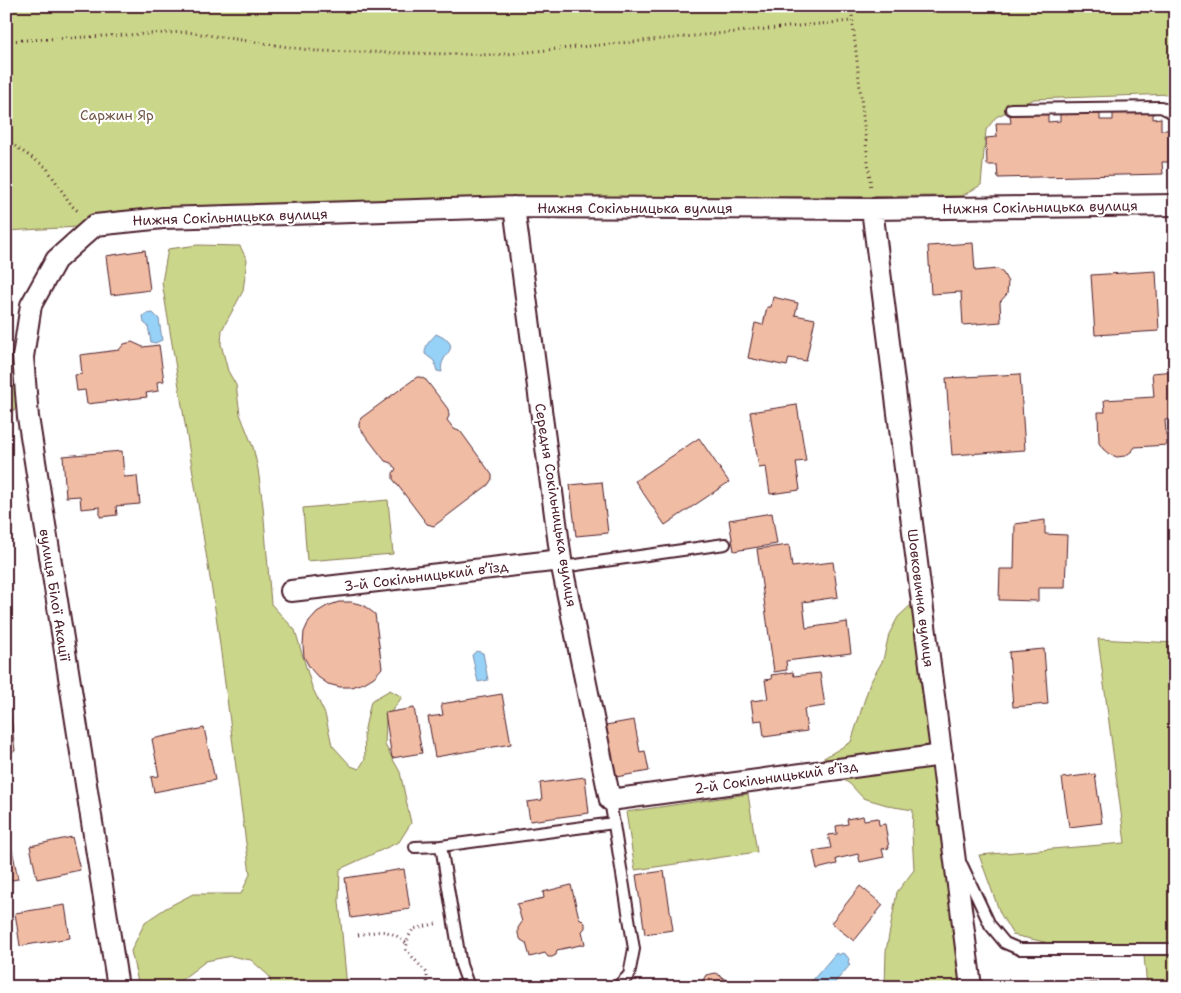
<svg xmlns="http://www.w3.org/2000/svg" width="1181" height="993" viewBox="0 0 1181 993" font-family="'Shantell Sans',sans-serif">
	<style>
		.green { fill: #cad689; stroke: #8a7a5a }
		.water { fill: #96d1f7; stroke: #788aa5 }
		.building { fill: #f1bca4; stroke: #4a1f2b }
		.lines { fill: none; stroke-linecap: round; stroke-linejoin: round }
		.lane-casing { stroke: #4a1f2b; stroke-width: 14 }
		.street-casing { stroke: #4a1f2b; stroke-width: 24 }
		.path { stroke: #4a1f2b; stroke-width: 3; stroke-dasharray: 1 4; stroke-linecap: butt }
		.lane { stroke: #fff; stroke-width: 10 }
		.street { stroke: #fff; stroke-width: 20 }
		.labels { text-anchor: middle; stroke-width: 4.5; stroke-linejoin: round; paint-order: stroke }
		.park-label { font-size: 14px; fill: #705647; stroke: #fff }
		.street-label { font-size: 14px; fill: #4a1f2b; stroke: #fff }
	</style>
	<rect width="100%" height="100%" fill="#fff"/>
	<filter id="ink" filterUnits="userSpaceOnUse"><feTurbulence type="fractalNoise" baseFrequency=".02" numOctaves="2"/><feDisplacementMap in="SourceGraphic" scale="10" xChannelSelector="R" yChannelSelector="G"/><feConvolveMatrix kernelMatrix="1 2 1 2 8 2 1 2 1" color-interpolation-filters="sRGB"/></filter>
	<g filter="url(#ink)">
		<path class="green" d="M6 6H1175V111L1171 109 1172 94 1034 99 996 117 986 130 981 185 962 196 605 198 6 231Z
			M198 245 240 246 247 260 243 291 222 330 221 344 228 371 236 385 240 414 253 447 258 469 263 506 271 604 295 630 312 687 325 714 332 745 351 766 359 769 365 759 364 733 371 701 390 690 402 697 386 719 385 745 400 772 411 823 399 842 340 869 339 901 347 987H272L269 976 251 960 231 956 206 961 172 987H139L131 951 145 922 166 908 193 894H241L250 874 216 615 162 282 168 249Z
			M6 357 17 368 20 386 15 409 6 415Z
			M388 500 393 554 307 561 303 508Z
			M914 602 965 987H885L886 951 897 892 914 870 912 834 913 810 894 807 863 798 850 784 817 762 851 742 870 683 883 660 889 634 898 617Z
			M1098 639 1175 643V987H1147L1144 956 1147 943H1049L1013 935 1000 913 979 855 1125 843Z
			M748 794 757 852 635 870 626 812Z"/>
		<path class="water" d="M153 313 159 319 162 340 155 343 151 342 148 326 144 323 143 316 145 314Z
			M436 334C468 348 437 353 442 372L437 371 434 361 425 354C425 344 430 341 436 334Z
			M477 651 483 653 488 680 478 682 472 655Z
			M836 953 839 955 842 953 846 955 849 959 848 963 850 965 831 987H817L811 982Z
			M1057 981 1058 987H1028V984Z"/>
		<path class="building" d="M1153 111V119L1161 118V130H1169V162H1162L1163 174 998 178 997 165H987L986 138 997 137 996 123H1011L1010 115 1048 114V122L1060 121V114L1100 112V120H1113V112Z
			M973 243 975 271 998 269 1003 273 1008 282 1007 294 1000 302 1001 322 963 325 961 292 931 294 928 246Z
			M145 250 150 290 111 295 106 256Z
			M1156 271 1159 331 1095 335 1091 275Z
			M773 297 798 303 795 315 815 319 806 361 789 358 787 366 748 358 755 323 763 325 767 307H771Z
			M132 342 143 347 159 345 164 381 157 382 158 391 146 393 147 397 87 404 85 390 77 391 75 375 82 374 80 355 119 350 124 344Z
			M1175 371V402H1172L1173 419 1165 420 1167 445 1135 447 1132 451 1125 456 1117 457 1109 454 1103 449 1099 443 1098 412H1105L1104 400 1154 397 1152 373Z
			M1020 374 1025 450 952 455 946 378Z
			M417 377H420L426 380 448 409 449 416 447 420 454 429 461 432 492 475V479L488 485 434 526 427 524 393 479V473L396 469 391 463 385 461 359 427V424L361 418Z
			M797 405 806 461 796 462 800 490 770 494 766 467 759 468 750 412Z
			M699 438 729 482 665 525 635 481Z
			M122 451 124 477 137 476 140 504 116 506 117 515 100 517V507L81 509 80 496 66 497 63 456Z
			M602 482 608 533 576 536 570 485Z
			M772 513 777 544 734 551 729 520Z
			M1045 520V534L1067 535 1065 588H1038V601L999 600 1000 569H1014L1015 524Z
			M789 545 792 567 833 562 838 597 803 602 806 628 847 622 851 653 786 661 787 670 774 672 757 549Z
			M339 602H351L363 605 375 614 382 668 374 677 364 683 352 687H340L328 684 318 677 310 668 304 657 303 645 304 632 309 621 317 612 327 606Z
			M1044 649 1048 704 1013 707 1009 652Z
			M793 672 794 676 820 673 825 706 804 709 807 731 764 737 762 720 754 721 751 701 768 699 765 680 772 679 771 675Z
			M502 694 511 744 435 757 428 717 443 715 441 704Z
			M6 708H10L15 751 6 752Z
			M414 708 422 753 392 758 385 713Z
			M634 720 640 752 645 751 649 771 616 777 606 725Z
			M204 728 215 780 154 792 151 777 159 776 152 739Z
			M1095 774 1102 823 1069 827 1062 778Z
			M585 777 589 813 530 821 527 802 542 800 540 783Z
			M863 816 864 820 878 818 879 825 885 824 889 848 882 849 884 857 860 862 858 854 836 859 837 864 817 869 813 851 831 848 828 835 837 834 836 826 848 824 847 819Z
			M72 837 80 870 37 879 30 846Z
			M12 849 18 879 6 881V851Z
			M404 869 410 909 351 918 345 878Z
			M664 871 673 930 645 934 636 875Z
			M571 885 579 918 581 919 585 923V928L582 931 585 944 557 950 556 955 552 957H548L545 953 530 957 526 943 521 940 518 934V928L522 922 517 904 544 898 543 892Z
			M860 886 883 905 854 941 831 923Z
			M65 905 70 938 20 946 15 913Z
			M716 973 726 980 727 987H699L706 975Z
			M1097 982 1098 987 1060 986 1082 984Z"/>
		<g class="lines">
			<defs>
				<path id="lane" d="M1011 109 1161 107 1175 114
					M562 567 725 544
					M610 800 634 949 629 975 617 987
					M441 846 461 965 469 987
					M415 847 441 846 614 823
					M962 865 990 925 1005 943 1019 949H1175"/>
				<path id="street" d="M514 207 562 567 610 800 942 755
					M872 209 971 987
					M291 591 561 560
					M118 987 28 417 23 357 31 305 56 260 95 225 163 218 514 207 872 209 1175 205"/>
			</defs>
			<use href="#lane" class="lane-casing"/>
			<use href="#street" class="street-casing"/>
			<path class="path" d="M851 6 871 189
				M6 41 187 32 316 51 495 55 851 21
				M6 142 10 143 46 167 72 206 79 212
				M358 935C381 931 388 927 407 944
				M427 982V973L406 950 408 938 413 929 439 923
				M427 987V982L436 987"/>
			<use href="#lane" class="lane"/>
			<use href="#street" class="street"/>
		</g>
	</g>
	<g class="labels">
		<g class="park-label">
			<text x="117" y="120">Саржин Яр</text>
		</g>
		<g class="street-label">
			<text transform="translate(1040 207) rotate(-1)" y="5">Нижня Сокільницька вулиця</text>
			<text x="635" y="213">Нижня Сокільницька вулиця</text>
			<text transform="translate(230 217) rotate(-2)" y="5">Нижня Сокільницька вулиця</text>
			<text transform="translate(556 505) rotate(81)" y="5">Середня Сокільницька вулиця</text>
			<text transform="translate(426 576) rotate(-7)" y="5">3-й Сокільницький в’їзд</text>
			<text transform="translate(55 595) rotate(81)" y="5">вулиця Білої Акації</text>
			<text transform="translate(921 598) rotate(83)" y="5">Шовковична вулиця</text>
			<text transform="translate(776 777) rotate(-8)" y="5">2-й Сокільницький в’їзд</text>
		</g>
	</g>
	<rect width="1181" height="993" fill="none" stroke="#fff" stroke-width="25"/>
	<rect x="12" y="12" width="1156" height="968" fill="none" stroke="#4a1f2b" stroke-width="2" filter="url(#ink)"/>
</svg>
